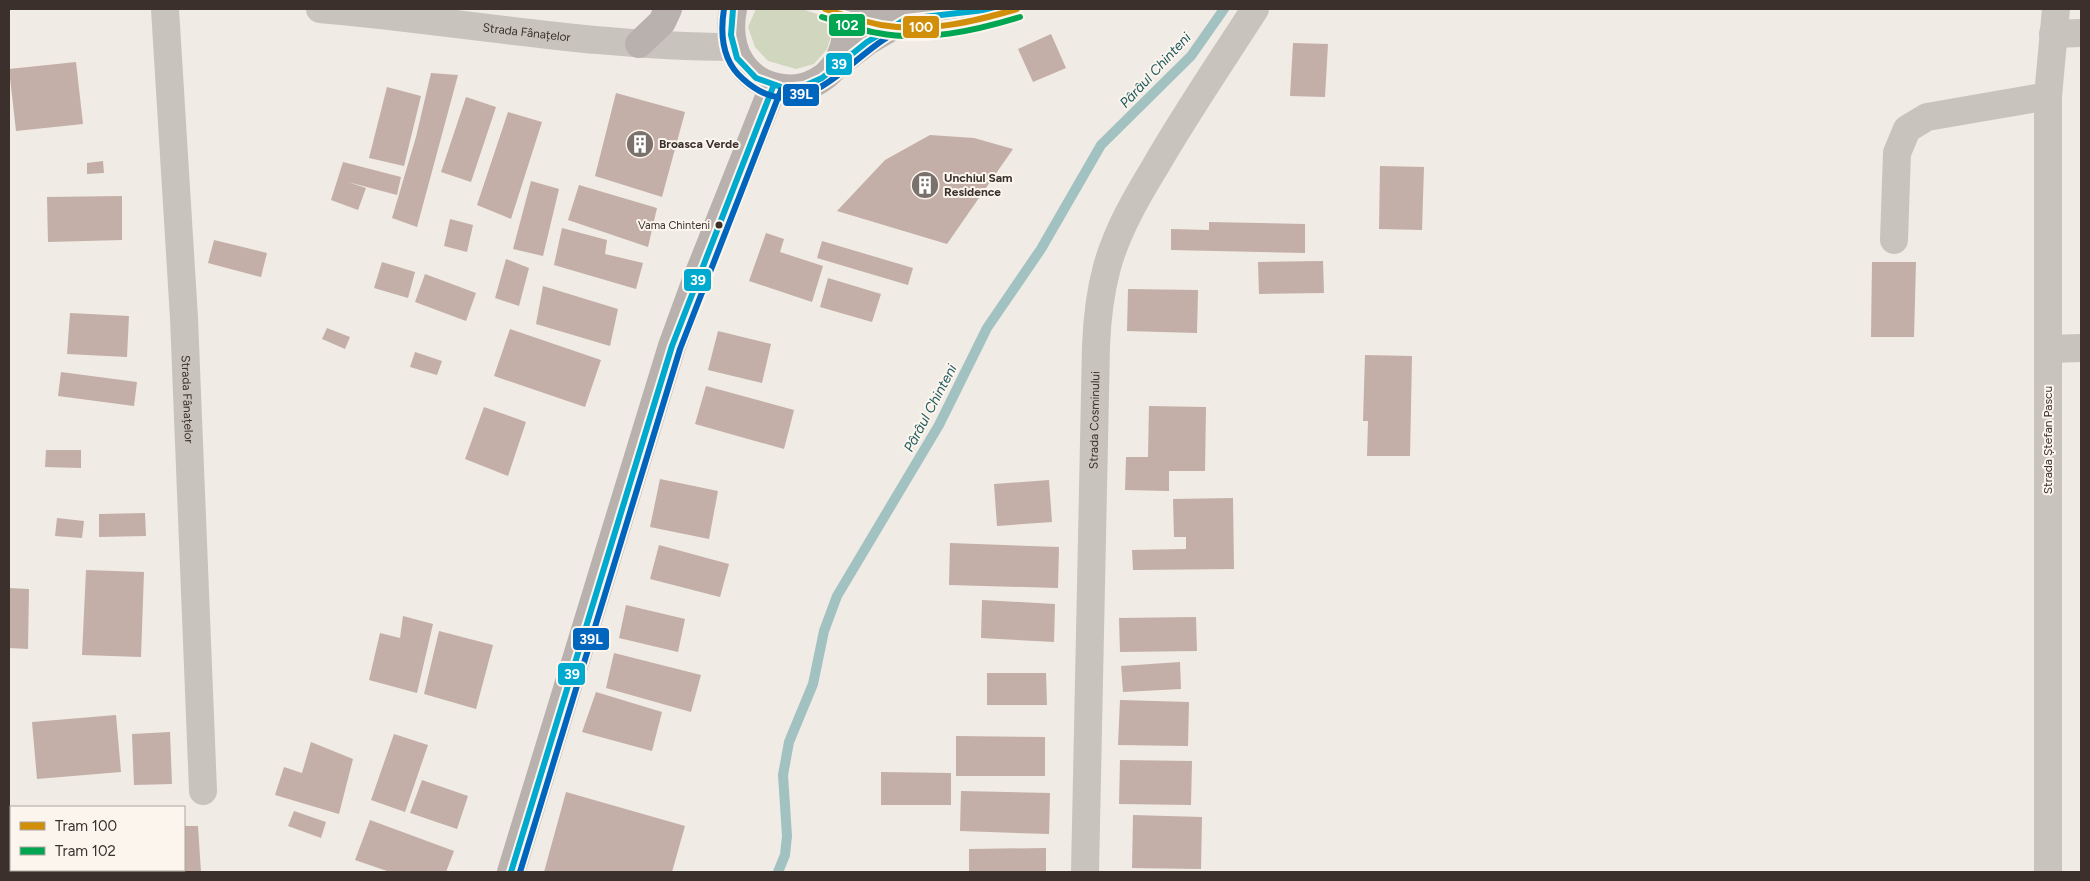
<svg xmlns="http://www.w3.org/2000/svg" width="2090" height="881" viewBox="0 0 2090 881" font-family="Figtree,sans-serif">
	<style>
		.green { fill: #d1d6bf }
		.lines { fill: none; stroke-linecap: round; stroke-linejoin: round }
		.stream { stroke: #a1c2c1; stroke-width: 10 }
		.building { fill: #c3afa7 }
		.minor { stroke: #c9c3be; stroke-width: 28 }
		.major { stroke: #b8b1ad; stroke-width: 28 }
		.bus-1-casing { stroke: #fbf5ee; stroke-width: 10 }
		.bus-2-casing { stroke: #fbf5ee; stroke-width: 10 }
		.bus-1 { stroke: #00a9ce; stroke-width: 6 }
		.bus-2 { stroke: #0065bd; stroke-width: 6 }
		.tram-1-casing { stroke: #fbf5ee; stroke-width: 10 }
		.tram-2-casing { stroke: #fbf5ee; stroke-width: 10 }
		.tram-1 { stroke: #d18e09; stroke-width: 6 }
		.tram-2 { stroke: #00a651; stroke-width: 6 }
		.bus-dot { fill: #3b302b; stroke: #fbf5ee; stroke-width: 2 }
		.labels { text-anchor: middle; stroke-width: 4; stroke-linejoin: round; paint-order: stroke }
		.bus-label { font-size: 11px; fill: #3b302b; stroke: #fbf5ee; text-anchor: end }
		.street-label { font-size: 12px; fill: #3b302b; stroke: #fbf5ee }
		.poi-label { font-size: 12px; font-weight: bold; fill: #3b302b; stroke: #fbf5ee; text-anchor: start }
		.water-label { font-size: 14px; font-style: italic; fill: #1f5a5e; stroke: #fbf5ee }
		.line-badge { stroke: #fbf5ee; stroke-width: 2 }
		.badge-label { font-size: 14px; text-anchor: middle; font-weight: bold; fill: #fff }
	</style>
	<rect width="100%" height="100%" fill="#f0ebe5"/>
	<path class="green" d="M756 9H802L826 17 832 33 827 49 814 64 796 69 768 61 755 47 748 27Z"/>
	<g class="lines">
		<path class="stream" d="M778 872 785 855 787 836 783 775 789 742 813 684 824 631 837 596 939 425 987 328 1041 249 1101 145 1191 56 1224 9"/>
	</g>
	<path class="building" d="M1051 34 1066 68 1033 82 1018 49Z
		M1293 43 1328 44 1325 97 1290 96Z
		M76 62 83 124 16 131 9 69Z
		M431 73 458 75 417 227 392 218 416 137Z
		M387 87 421 96 404 166 369 158Z
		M616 93 685 112 662 197 595 176Z
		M466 97 496 107 471 182 441 172Z
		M508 112 542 122 511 219 477 205Z
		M930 135 974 138 1013 149 947 244 837 211 885 160Z
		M103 161 104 173 87 174V163Z
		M343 162 401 177 397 195 348 182 366 188 358 210 331 200Z
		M1380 166 1424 167 1422 230 1379 229Z
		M531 181 559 189 543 256 513 249Z
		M579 185 657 208 648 247 568 220Z
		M122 196V240L48 242 47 197Z
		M450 219 473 225 467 252 444 246Z
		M1209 222 1305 224V253L1171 250V229L1209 230Z
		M562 228 607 240 605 254 643 263 636 289 554 265Z
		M766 233 784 239 780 252 823 266 812 302 749 281Z
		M214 240 267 253 261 277 208 263Z
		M822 241 913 268 908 285 817 258Z
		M506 259 529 268 519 306 495 298Z
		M1323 261 1324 293 1259 294 1258 262Z
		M382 262 415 272 408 298 374 288Z
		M1872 262H1916L1914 337H1871Z
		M425 274 476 293 466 321 415 302Z
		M828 278 881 294 872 322 820 307Z
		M543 286 618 309 610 346 536 324Z
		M1128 289 1198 290 1197 333 1127 331Z
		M70 313 129 316 127 357 67 354Z
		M327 328 350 337 345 349 322 339Z
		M510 329 601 360 585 407 494 376Z
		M718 331 771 344 762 383 708 370Z
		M415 352 442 361 437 375 410 367Z
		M1365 355 1412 356 1410 456H1367L1368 421H1363Z
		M61 372 137 382 134 406 58 396Z
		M706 386 794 410 784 449 695 424Z
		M1149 406 1206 407 1205 471H1169V491L1125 490 1126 457H1148Z
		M484 407 526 422 508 476 465 459Z
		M46 450H81V468L45 467Z
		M660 479 718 491 709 539 650 527Z
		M1049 480 1052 522 997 526 994 484Z
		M1233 498 1234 569 1133 570 1132 550 1186 549V537H1174L1173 499Z
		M145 513 146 536 99 537V514Z
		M57 518 84 521 82 538 55 536Z
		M950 543 1059 547 1058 588 949 585Z
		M659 545 729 564 720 597 650 579Z
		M86 570 144 572 141 657 82 655Z
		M9 588 29 589 28 649 9 648Z
		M982 600 1055 604 1054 642 981 638Z
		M626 605 685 619 678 652 619 638Z
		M403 616 433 624 417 693 369 680 380 633 400 638Z
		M1196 617 1197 651 1120 652 1119 618Z
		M439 631 493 645 476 709 424 694Z
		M614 653 701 675 691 712 606 688Z
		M1180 662 1181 689 1123 692 1121 666Z
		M987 673H1046L1047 705H987Z
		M596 692 662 712 652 751 582 732Z
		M1120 700 1189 702 1188 746 1118 745Z
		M116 715 121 772 37 779 32 722Z
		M170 732 172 784 134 785 132 734Z
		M394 734 428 745 405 812 371 800Z
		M956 736 1045 737V776H956Z
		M311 742 353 759 339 814 275 795 284 767 302 773Z
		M1120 760 1192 761 1191 805 1119 804Z
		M881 772 951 773V805H881Z
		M422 780 468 796 457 829 410 813Z
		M961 791 1050 793 1049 834 960 831Z
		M566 792 685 826 672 872H544Z
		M294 811 326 822 321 838 288 826Z
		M1133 815 1202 817 1201 869 1132 868Z
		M370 820 454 851 446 872H390L355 860Z
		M184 826H198L201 872H131V870H184Z
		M11 838V870H38V872H9V839Z
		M1046 848V872H969V849Z"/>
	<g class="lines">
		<g class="minor">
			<path id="s1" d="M165 9 184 318 203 791"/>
			<path id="s2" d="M320 9C458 21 594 47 732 47"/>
			<path d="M2053 34 2081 33"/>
			<path d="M1894 240 1897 153 1907 129 1927 117 2048 96"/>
			<path d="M2048 349 2081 348"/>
			<path id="s3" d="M1085 872 1096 346C1097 319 1100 293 1107 267 1117 231 1136 198 1155 167 1186 113 1221 62 1255 9"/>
			<path d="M2048 872V96L2056 9"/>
		</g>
		<path class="major" d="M733 9C716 99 826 114 844 46 845 40 848 33 847 27 846 21 843 15 841 9
			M859 9C904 23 948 17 993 9
			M639 44 662 22 668 9
			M834 67 868 41 907 18
			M511 872 672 346 695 283 773 87"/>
		<defs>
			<path id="bus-1" d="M733 9 731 35 737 58 756 78 784 88 804 86 822 78 867 42 906 19 993 9
				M511 872 672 346 773 87"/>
			<path id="bus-2" d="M724 9C720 34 722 61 743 79 808 138 855 42 911 26 920 24 929 26 938 26 957 24 976 21 994 18
				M520 872 680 349 781 90"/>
		</defs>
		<use href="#bus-1" class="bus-1-casing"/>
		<use href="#bus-2" class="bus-2-casing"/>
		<use href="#bus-1" class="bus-1"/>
		<use href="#bus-2" class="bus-2"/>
		<defs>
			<path id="tram-1" d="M825 9C843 15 862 21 881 25 926 33 973 22 1017 9"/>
			<path id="tram-2" d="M822 17C841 23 859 30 878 33 925 42 974 31 1020 17"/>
		</defs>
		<use href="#tram-1" class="tram-1-casing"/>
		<use href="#tram-2" class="tram-2-casing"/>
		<use href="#tram-1" class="tram-1"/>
		<use href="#tram-2" class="tram-2"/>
	</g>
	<defs>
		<symbol id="building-disc" viewBox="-11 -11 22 22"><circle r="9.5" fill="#7a716c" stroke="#fbf5ee"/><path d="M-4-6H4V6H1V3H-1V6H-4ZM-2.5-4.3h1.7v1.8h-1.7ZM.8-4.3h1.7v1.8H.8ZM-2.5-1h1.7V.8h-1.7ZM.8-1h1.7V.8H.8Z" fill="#fff"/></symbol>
	</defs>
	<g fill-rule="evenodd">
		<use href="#building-disc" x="624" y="128" width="32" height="32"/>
		<use href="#building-disc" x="909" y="169" width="32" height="32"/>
	</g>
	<circle class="bus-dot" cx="719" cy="225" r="4.5"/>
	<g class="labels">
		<g class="bus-label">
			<text x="710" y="229">Vama Chinteni</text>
		</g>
		<g class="street-label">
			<text dy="4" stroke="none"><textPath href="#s2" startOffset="208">Strada Fânațelor</textPath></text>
			<text dy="4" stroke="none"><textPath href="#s1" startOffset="391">Strada Fânațelor</textPath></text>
			<text dy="4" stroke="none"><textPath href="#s3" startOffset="452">Strada Cosminului</textPath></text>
			<text transform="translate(2048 440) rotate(-90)" y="4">Strada Ștefan Pascu</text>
		</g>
		<g class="poi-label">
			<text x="659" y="148">Broasca Verde</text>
			<text x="944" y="182">Unchiul Sam<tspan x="944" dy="14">Residence</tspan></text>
		</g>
		<g class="water-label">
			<text transform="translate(1155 70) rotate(-47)" y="5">Pârâul Chinteni</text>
			<text transform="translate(930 408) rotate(-62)" y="5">Pârâul Chinteni</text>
		</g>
	</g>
	<g class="line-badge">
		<rect x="828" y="13" width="38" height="24" rx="5" fill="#00a651"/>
		<rect x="902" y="15" width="38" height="24" rx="5" fill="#d18e09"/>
		<rect x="825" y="52" width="28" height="24" rx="5" fill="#00a9ce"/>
		<rect x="782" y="83" width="38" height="24" rx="5" fill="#0065bd"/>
		<rect x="683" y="268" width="29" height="24" rx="5" fill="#00a9ce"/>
		<rect x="572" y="627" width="38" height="24" rx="5" fill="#0065bd"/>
		<rect x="557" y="662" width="29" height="24" rx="5" fill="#00a9ce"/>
	</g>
	<g class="badge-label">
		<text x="847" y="30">102</text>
		<text x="921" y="32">100</text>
		<text x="839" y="69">39</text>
		<text x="801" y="99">39L</text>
		<text x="698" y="285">39</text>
		<text x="591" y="644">39L</text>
		<text x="572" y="679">39</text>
	</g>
	<rect width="2090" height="881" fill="none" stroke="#3b302b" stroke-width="20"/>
	<rect x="10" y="806" width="175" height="65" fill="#fbf5ee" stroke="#aea6a0"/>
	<rect x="20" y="822" width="25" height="8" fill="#d18e09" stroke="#aea6a0"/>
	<text x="55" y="831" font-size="15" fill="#3b302b">Tram 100</text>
	<rect x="20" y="847" width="25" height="8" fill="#00a651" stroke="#aea6a0"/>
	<text x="55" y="856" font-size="15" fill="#3b302b">Tram 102</text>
</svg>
